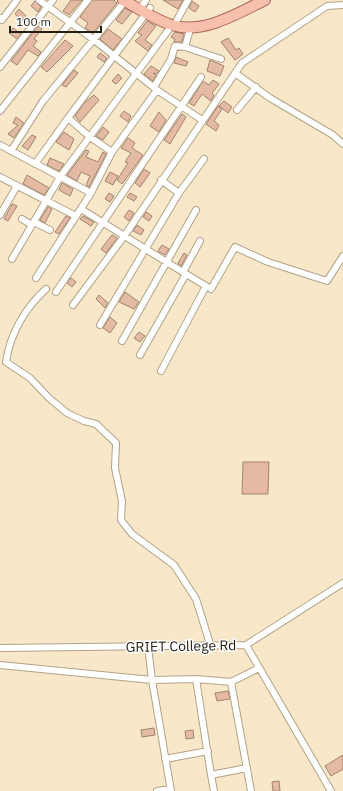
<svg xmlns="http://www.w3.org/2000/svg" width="343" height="791" viewBox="0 0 343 791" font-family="'IBM Plex Sans',sans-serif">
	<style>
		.building { fill: #e4baa3; stroke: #a18372 }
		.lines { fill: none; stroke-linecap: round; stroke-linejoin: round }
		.minor-casing { stroke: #b2a386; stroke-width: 8 }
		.primary-casing { stroke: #ac6b54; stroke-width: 12 }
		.minor { stroke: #fff; stroke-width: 6 }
		.primary { stroke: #f9bfad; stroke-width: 10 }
		.labels { text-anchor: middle; stroke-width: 3; stroke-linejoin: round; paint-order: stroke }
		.street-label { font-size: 14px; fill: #241e12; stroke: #fff }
	</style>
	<rect width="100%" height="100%" fill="#f8e8c9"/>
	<path class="building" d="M71 0H82L69 15 63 11Z
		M92 0H114L117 3 93 33 85 28 88 23 80 17Z
		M163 0H183L178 9Z
		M35 1 41 7 38 12 31 6Z
		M192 1 199 6 195 12 189 8Z
		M125 8 132 12 122 24 116 20Z
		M19 9 26 16 22 20 15 14Z
		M147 21 156 26 145 40 152 45 148 51 135 41 142 35 138 33Z
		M38 26 42 29 34 39 37 41 33 46 41 52 38 56 28 50 17 65 11 61Z
		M13 28 21 34 17 39 9 33Z
		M108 29 122 39 113 50 100 39Z
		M175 32 184 34 182 42H174L175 39 171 37Z
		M228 38 236 50 239 48 243 54 235 60 221 42Z
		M65 40 73 46 47 72 41 67Z
		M100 53 107 58 104 62 97 57Z
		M176 57 188 62 186 66 174 63Z
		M210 60 224 66 220 76 207 71Z
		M151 66 159 71 156 74 153 73 156 75 153 81 144 74Z
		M74 70 78 73 66 87 62 85Z
		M118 74 122 78 116 84 112 81Z
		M213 80 219 84 212 93 214 95 211 101 202 94 194 106 189 103 203 81 209 85Z
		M94 95 99 100 80 122 75 116 85 102Z
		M224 101 232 107 228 113 219 106Z
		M218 106 222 109 214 121 219 125 216 131 206 124Z
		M124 111 131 116 128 122 120 116Z
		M159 112 166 120 159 132 150 126Z
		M182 114 186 117 170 144 164 140Z
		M16 117 24 123 14 138 8 134 18 125 13 123Z
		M103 127 109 132 103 140 96 136Z
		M64 132 74 139 69 150 56 142Z
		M32 135 36 137 28 150 22 146Z
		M128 138 135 143 132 148 143 155 122 184 117 180 128 163 125 162 131 153 121 148Z
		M86 150 89 151 86 157 98 162 103 152 106 154 89 187 86 185 90 176 81 172 77 181 67 175Z
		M50 158 64 164 59 171 47 165Z
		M144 169 150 173 140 187 135 183Z
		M110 172 118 176 113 185 105 181Z
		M27 175 49 188 44 195 23 184Z
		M62 183 73 189 70 196 59 190Z
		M109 193 114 196 110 202 105 199Z
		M130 193 137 197 134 201 127 197Z
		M12 204 17 206 8 221 4 219Z
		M48 207 52 209 45 223 40 220Z
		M129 210 134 213 129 221 124 217Z
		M146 212 152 216 149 221 143 217Z
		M66 216 70 218 59 234 55 232Z
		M83 216 94 222 91 226 80 219Z
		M137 225 144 230 141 235 133 231Z
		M112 235 117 238 106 253 101 249Z
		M162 245 169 249 165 255 158 251Z
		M184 253 187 255 181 266 178 263Z
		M71 278 76 282 72 287 67 283Z
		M125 292 139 302 134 309 119 302Z
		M99 295 108 303 105 308 96 299Z
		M110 317 117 323 110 333 103 328Z
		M139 332 145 336 140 342 134 338Z
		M243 462H269L268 494H242Z
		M228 691 230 699 217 701 215 693Z
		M154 728 155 735 142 737 141 730Z
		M193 730 194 738 186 739 185 731Z
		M343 755V769L331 776 325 766Z
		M279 781 280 791H273L272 782Z"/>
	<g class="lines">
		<defs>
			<path id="minor" d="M39 0 93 39 157 90 202 120
				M140 9 146 0
				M0 18 2 20 17 0
				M177 20 188 0
				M191 26 185 47 221 59
				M0 67 53 0
				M235 73 270 98 333 135 343 144
				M154 87 171 59 175 46 185 47
				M237 110 256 87
				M0 111 88 0
				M0 145 91 193
				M11 151 43 101 126 0
				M112 152 90 137 68 118 150 8
				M35 164 68 118
				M0 177 76 216
				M161 180 179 193
				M81 209 186 274 140 355
				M0 215 17 186
				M22 219 32 225
				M34 222 50 230
				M12 259 60 177 172 25
				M183 272 200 241
				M36 278 91 193 112 152 157 90
				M206 286 211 289 235 247 268 262 327 281 343 256
				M46 289C25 308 10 334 6 362L30 378 49 398 67 413 84 421 96 424 116 443 115 468 122 501 121 520 132 534 174 565 196 599 210 644
				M56 292 201 77
				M73 305 125 235 242 63 327 6 343 5
				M100 325 179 193 204 159
				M122 341 196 210
				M161 371 206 286 186 274
				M246 645 331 791
				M148 646 152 680 171 791
				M0 648 246 645 343 583
				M0 665 152 680 196 679 231 682 259 668
				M196 679 211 775 247 768
				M231 682 251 791
				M165 759 208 751
				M211 775 214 791
				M157 791 171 789"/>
			<path id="primary" d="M123 0C138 8 155 20 172 25 203 35 238 13 265 0"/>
		</defs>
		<use href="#minor" class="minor-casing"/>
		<use href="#primary" class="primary-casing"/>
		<use href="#minor" class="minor"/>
		<use href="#primary" class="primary"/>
	</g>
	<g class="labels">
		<g class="street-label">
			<text transform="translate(181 646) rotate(-1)" y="5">GRIET College Rd</text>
		</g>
	</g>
	<path d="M10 26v6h91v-6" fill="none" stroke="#241e12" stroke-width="2"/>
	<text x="16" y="26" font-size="12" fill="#241e12" stroke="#ffffff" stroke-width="3" paint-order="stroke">100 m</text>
</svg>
